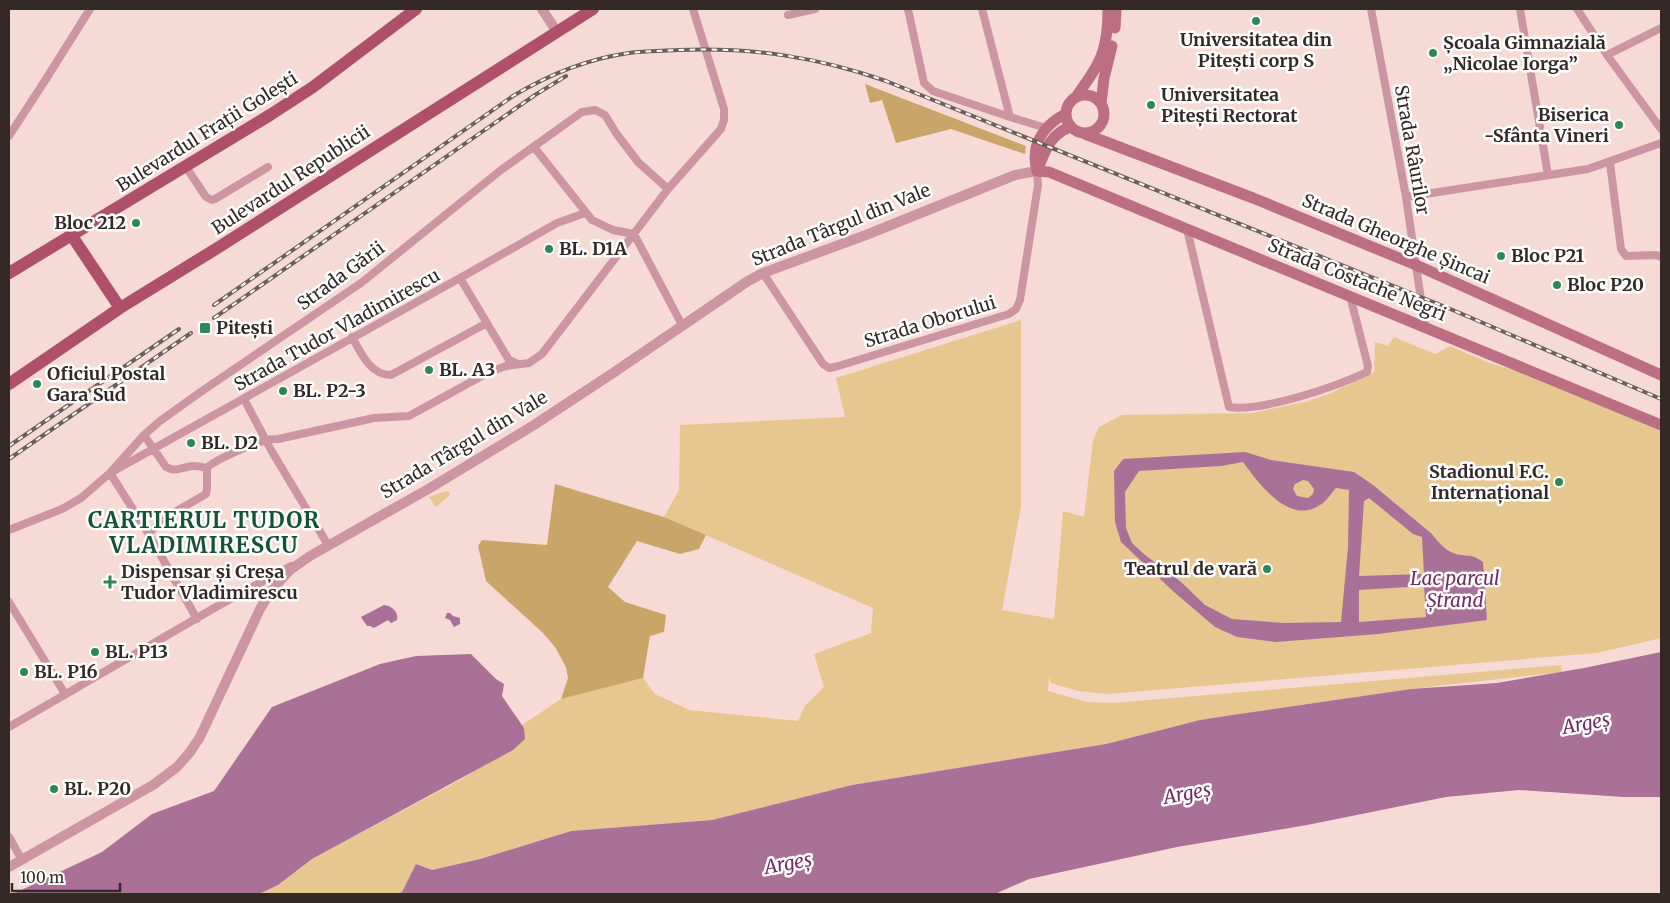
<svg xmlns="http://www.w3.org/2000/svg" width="1670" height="903" viewBox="0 0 1670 903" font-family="Merriweather,serif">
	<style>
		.green { fill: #e6c790 }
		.forest { fill: #c8a669 }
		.water { fill: #a97198; fill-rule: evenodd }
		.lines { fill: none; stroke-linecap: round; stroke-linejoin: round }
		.minor { stroke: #cb95a1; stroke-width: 8 }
		.tertiary { stroke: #cb95a1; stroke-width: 10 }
		.secondary { stroke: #bc6e82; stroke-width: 11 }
		.primary { stroke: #af506b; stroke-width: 12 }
		.rail-casing { stroke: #6e5e5b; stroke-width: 4 }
		.rail { stroke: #fff; stroke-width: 2; stroke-dasharray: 5.5; stroke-linecap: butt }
		.poi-dot { fill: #2e865b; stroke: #fff; stroke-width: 2 }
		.labels { text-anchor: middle; stroke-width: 5; stroke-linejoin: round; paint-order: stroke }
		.poi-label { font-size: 18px; font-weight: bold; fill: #342927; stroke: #fff; text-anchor: start }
		.street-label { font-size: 18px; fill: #342927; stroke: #fff }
		.water-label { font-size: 19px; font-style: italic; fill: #712b5f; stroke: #fff }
		.district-label { font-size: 22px; font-weight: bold; letter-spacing: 1px; fill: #155336; stroke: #fff }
	</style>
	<rect width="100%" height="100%" fill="#f6dad5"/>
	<path class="green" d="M1021 320V506L1002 610 1054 619 1063 511 1084 517 1093 440 1099 427 1122 415 1252 413 1305 402 1329 394 1374 372 1375 342 1388 346 1394 337 1435 354 1450 346 1487 362 1529 375 1661 431V638L1597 653 1107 694 1078 691 1051 683 1049 676 1048 691 1087 702 1113 703 1561 665 1562 672 1411 689 1232 715 1200 720 1106 744 852 785 712 820 571 831 480 859 432 870 416 864 402 892 397 894H259L278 885 312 859 460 780 525 739 522 725 561 699 643 678 655 694 689 710 798 721 805 706 824 687 814 654 871 633 873 608 664 517 679 490 680 425 845 417 836 378Z
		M446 491 450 493 449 496 436 507 429 497Z"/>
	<path class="forest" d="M865 84 1026 146 1025 154 951 129 896 143 882 100 870 103Z
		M555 484 664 517 706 535 699 549 680 554 637 541 608 587 625 602 666 615 664 632 650 636 643 678 561 699 568 678 566 667 555 647 543 633 486 581 478 546 482 540 547 545Z"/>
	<path class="water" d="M1245 452 1271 460 1354 472 1373 485 1432 534C1437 541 1445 550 1453 553 1466 558 1470 552 1483 562L1487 620 1378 634 1276 642 1237 637 1215 627 1174 592 1121 542 1115 522 1114 471 1123 459ZM1243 462C1260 485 1291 528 1323 503 1328 499 1332 492 1336 488L1349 490 1348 547 1341 622 1284 623 1232 619 1205 605 1180 581 1145 555 1132 543 1126 528 1125 492 1139 471 1221 466ZM1303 480 1308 481 1314 489 1313 494 1308 498 1297 496 1293 489 1295 484ZM1369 498 1413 534 1422 537 1424 574 1359 576 1364 501ZM1424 586 1426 617 1359 622V590Z
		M384 605C392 606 399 612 397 620L391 623 388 620 374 628 370 626H367L361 617Z
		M447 613H450L453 616 460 618V624L454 627 450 620 445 618Z
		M1661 652V797H1623L1519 790 1446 797 1307 825 1177 847 1029 879 995 894H397L402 892 416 864 432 870 480 859 571 831 712 820 852 785 1106 744 1200 720 1232 715 1411 689 1497 683 1584 668Z
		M471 654 496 679 504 684 502 696 524 728 525 739 513 750 312 859 278 885 259 894H13L102 852 152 814 214 791 272 707 380 664 416 656Z"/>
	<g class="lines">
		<path class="minor" d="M908 9 924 83 933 91 1010 117
			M982 9 1010 117 1046 128
			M1371 9 1406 197 1425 327
			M1520 9 1548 175
			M1577 9 1607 55 1661 129
			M788 15 815 9
			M1607 55 1661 28
			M9 136 46 79 90 9
			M534 147 592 220 613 230 634 234 682 325
			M1610 163 1621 249 1626 256 1656 255 1661 257
			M186 167 206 197 212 200 215 199 268 167
			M1406 197 1588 169 1661 143
			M1187 229 1229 407C1262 412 1335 387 1367 372L1368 366 1350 296
			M763 273 823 364 829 368 835 367 1009 314 1016 309 1020 300 1038 185 1037 171
			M460 278 557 223 585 213
			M352 337C361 353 370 375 391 375L487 323
			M244 399 271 450 328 545
			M144 435 166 467C177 473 183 466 194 466 198 466 202 467 207 468
			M110 473 144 435 160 421 202 391 361 283 501 170 582 112 595 110 605 115 616 133 638 162 668 189
			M110 473 148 533 197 619
			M9 530 62 509 81 498 110 473 460 278 509 360 518 364
			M148 533 175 512 206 494 207 489V468C214 460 254 443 266 440 270 439 274 439 278 439L374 418 409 416 489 372 506 366 529 363 542 354 668 189 721 129 724 120V109L693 9
			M9 602 65 694
			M9 727 216 607 291 566
			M9 837 22 860"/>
		<path class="tertiary" d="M542 9 557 32
			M9 867 153 785 177 767 190 752 200 737 260 609 271 591 290 570 310 556 430 488 534 425 613 373 748 281 763 273 866 235 1015 175 1037 171"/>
		<path class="secondary" d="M1115 28 1116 9
			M1066 114a19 19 0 1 1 38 0a19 19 0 1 1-38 0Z
			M1076 97C1100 63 1108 52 1108 9
			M1101 103 1104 78 1112 46
			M1085 134 1253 198 1416 265 1661 375
			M1037 171 1049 172 1661 425
			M1037 171C1030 145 1043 126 1065 114
			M1037 171C1045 152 1049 135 1070 127"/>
		<path class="primary" d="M72 236 120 308
			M9 273 270 115 313 87 416 9
			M9 384 120 308 219 247 593 9"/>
		<defs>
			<path id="rail" d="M214 305 513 96C548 75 587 59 629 53 645 51 662 51 678 50 752 47 817 57 886 81L1448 308 1661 399
				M214 318 535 95 566 76
				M9 446 179 329
				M9 459 191 333"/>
		</defs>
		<use href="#rail" class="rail-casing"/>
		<use href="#rail" class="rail"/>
	</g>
	<g class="poi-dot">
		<circle cx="1256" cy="21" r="5"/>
		<circle cx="1433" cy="53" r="5"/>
		<circle cx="1151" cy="105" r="5"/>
		<circle cx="1619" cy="125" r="5"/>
		<circle cx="136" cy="223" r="5"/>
		<circle cx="549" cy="249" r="5"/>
		<circle cx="1501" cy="256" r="5"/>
		<circle cx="1557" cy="285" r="5"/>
		<rect x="199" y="322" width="12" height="12" rx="2.5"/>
		<circle cx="429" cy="370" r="5"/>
		<circle cx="37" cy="384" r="5"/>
		<circle cx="283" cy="391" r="5"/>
		<circle cx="191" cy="443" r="5"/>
		<circle cx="1559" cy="482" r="5"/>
		<circle cx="1267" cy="569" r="5"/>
		<path d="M107.5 574.5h5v5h5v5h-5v5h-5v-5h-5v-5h5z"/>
		<circle cx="95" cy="652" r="5"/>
		<circle cx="24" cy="672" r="5"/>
		<circle cx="54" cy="789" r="5"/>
	</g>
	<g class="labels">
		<g class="poi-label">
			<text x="1256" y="46" text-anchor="middle">Universitatea din<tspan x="1256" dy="21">Pitești corp S</tspan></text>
			<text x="1443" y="49">Școala Gimnazială<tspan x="1443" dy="21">„Nicolae Iorga”</tspan></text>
			<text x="1161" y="101">Universitatea<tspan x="1161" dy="21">Pitești Rectorat</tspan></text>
			<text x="1609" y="121" text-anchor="end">Biserica<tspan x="1609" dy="21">-Sfânta Vineri</tspan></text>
			<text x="126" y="229" text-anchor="end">Bloc 212</text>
			<text x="559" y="255">BL. D1A</text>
			<text x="1511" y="262">Bloc P21</text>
			<text x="1567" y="291">Bloc P20</text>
			<text x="216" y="334">Pitești</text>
			<text x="439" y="376">BL. A3</text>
			<text x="47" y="380">Oficiul Postal<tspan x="47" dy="21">Gara Sud</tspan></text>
			<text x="293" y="397">BL. P2-3</text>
			<text x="201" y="449">BL. D2</text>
			<text x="1549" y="478" text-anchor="end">Stadionul F.C.<tspan x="1549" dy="21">Internațional</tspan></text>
			<text x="1257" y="575" text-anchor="end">Teatrul de vară</text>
			<text x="121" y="578">Dispensar și Creșa<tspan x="121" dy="21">Tudor Vladimirescu</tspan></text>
			<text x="105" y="658">BL. P13</text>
			<text x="34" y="678">BL. P16</text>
			<text x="64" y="795">BL. P20</text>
		</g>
		<g class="street-label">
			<text transform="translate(207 132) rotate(-32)" y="6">Bulevardul Frații Golești</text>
			<text transform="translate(1412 150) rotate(80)" y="6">Strada Râurilor</text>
			<text transform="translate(291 180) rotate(-33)" y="6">Bulevardul Republicii</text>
			<text transform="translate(841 225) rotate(-22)" y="6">Strada Târgul din Vale</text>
			<text transform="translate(1396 239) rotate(23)" y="6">Strada Gheorghe Șincai</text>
			<text transform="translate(341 276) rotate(-36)" y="6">Strada Gării</text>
			<text transform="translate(1357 280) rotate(22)" y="6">Strada Costache Negri</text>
			<text transform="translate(930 322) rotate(-17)" y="6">Strada Oborului</text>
			<text transform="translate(337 330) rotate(-29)" y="6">Strada Tudor Vladimirescu</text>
			<text transform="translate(464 445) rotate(-31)" y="6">Strada Târgul din Vale</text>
		</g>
		<g class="water-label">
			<text x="1455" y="585">Lac parcul<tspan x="1455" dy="22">Ștrand</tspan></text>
			<text transform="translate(1586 723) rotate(-10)" y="7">Argeș</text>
			<text transform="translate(1187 793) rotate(-10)" y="7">Argeș</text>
			<text transform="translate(788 863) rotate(-10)" y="7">Argeș</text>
		</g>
		<g class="district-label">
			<text x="204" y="528">CARTIERUL TUDOR<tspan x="204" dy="25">VLADIMIRESCU</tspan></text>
		</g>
	</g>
	<rect width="1670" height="903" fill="none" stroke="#342927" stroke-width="20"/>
	<path d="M12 883v8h108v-8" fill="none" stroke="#342927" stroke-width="2.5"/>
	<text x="20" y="883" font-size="15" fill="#342927" stroke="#ffffff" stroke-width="4" paint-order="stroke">100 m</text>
</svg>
